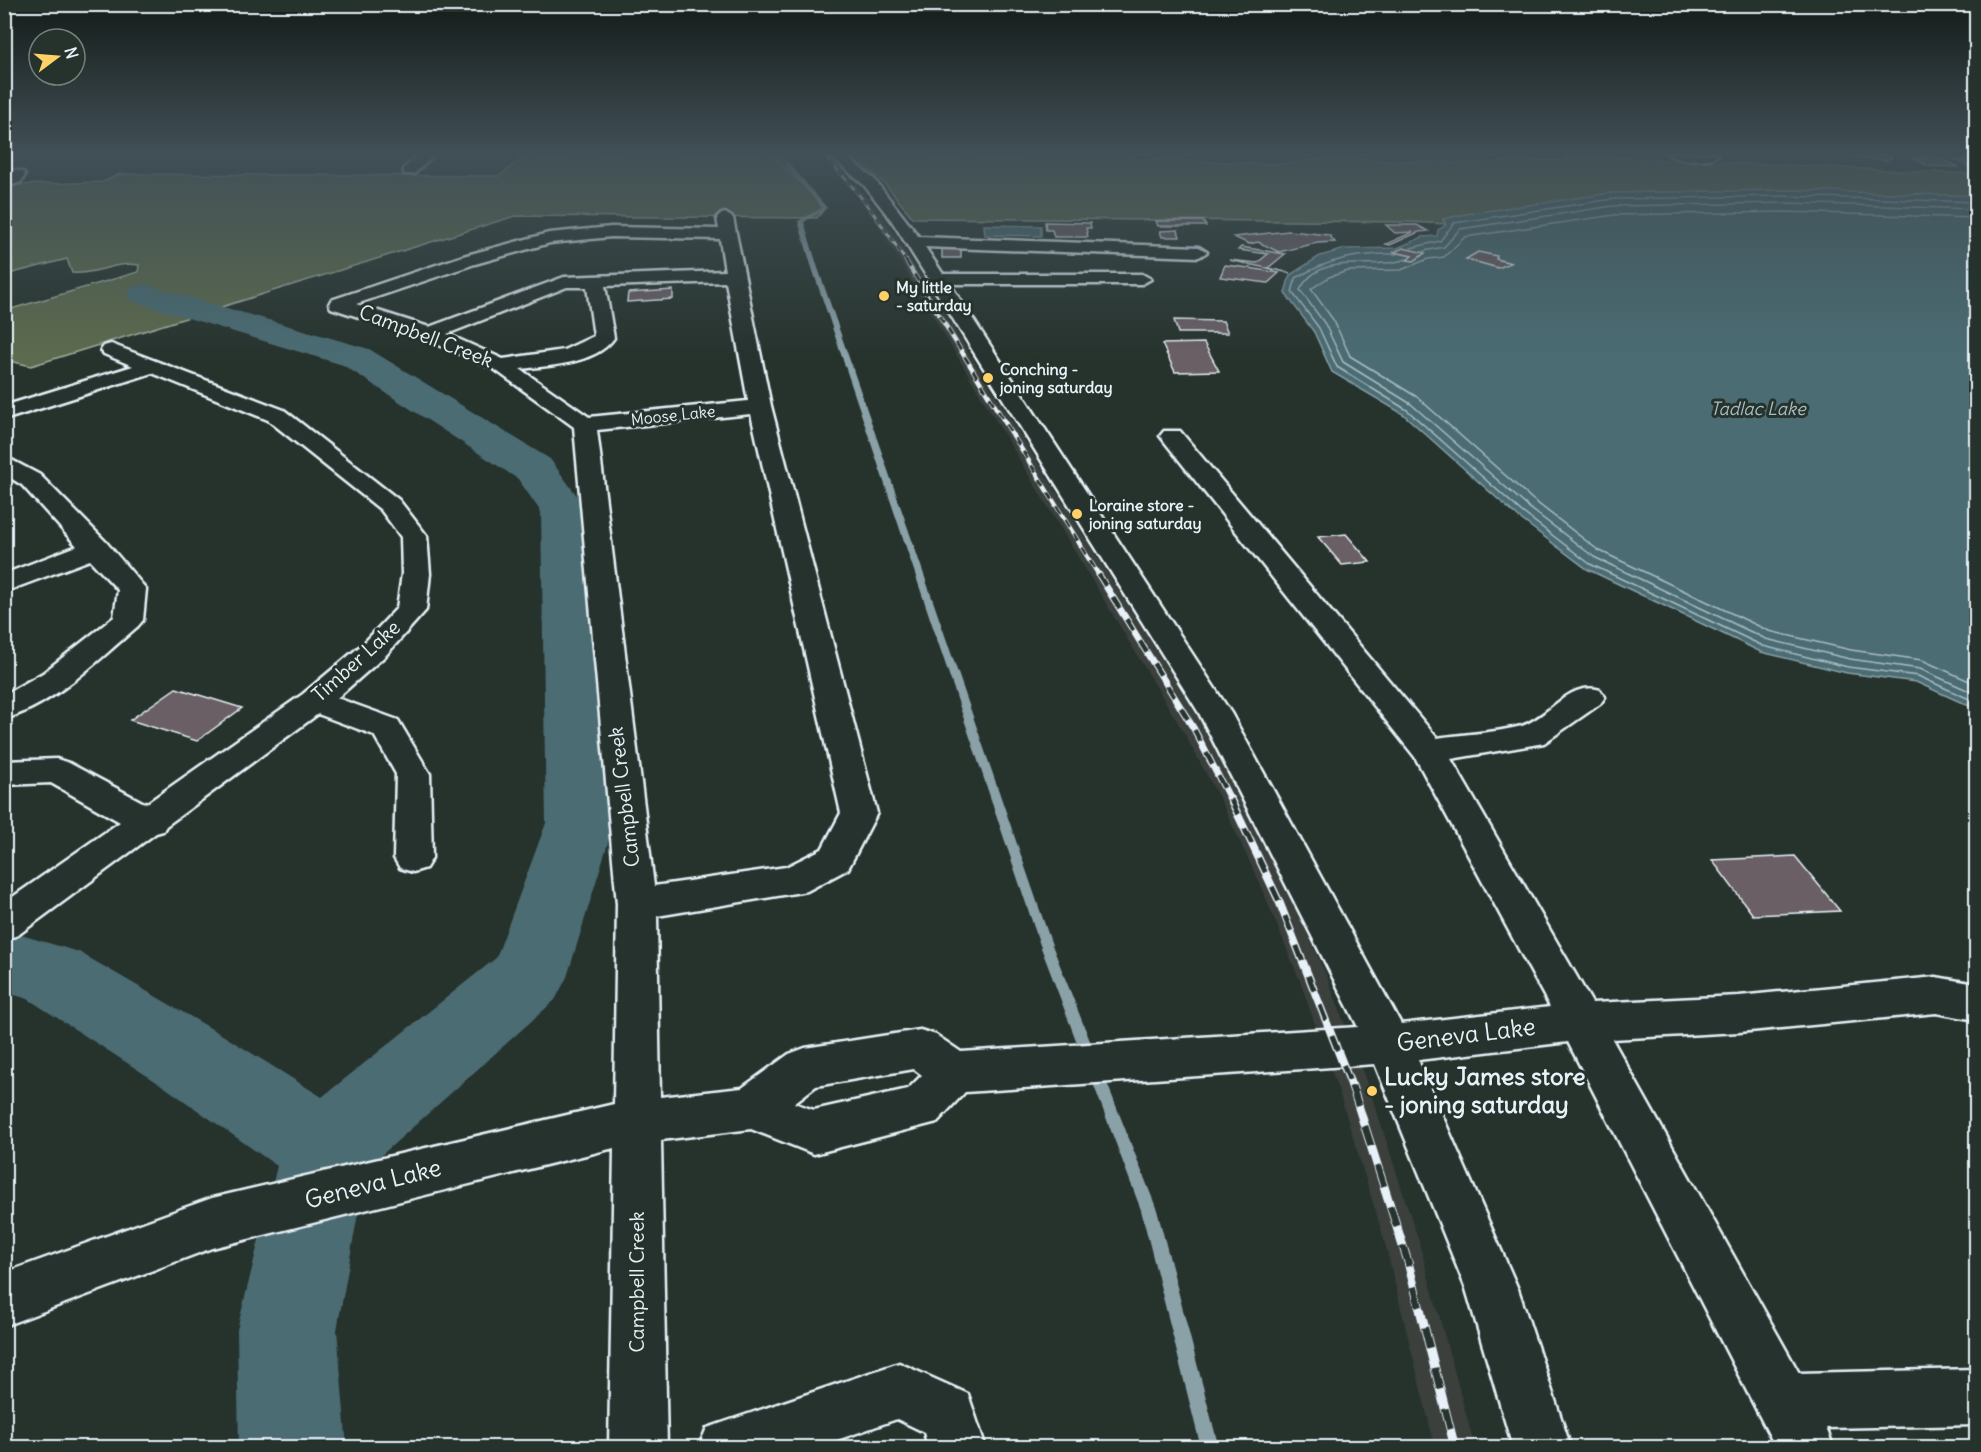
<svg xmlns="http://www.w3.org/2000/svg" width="1981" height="1452" viewBox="0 0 1981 1452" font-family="Delius,sans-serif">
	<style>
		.built { fill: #3a403e }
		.green { fill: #5b6b4e; stroke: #a2aea3; stroke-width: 1.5 }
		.water { fill: #4c6c73; stroke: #8aa1a8; stroke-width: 1.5 }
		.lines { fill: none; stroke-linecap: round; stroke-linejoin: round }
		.shore { stroke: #aabcc3; stroke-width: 1.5 }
		.stream { fill: #8aa1a8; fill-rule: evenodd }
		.river { fill: #4c6c73; fill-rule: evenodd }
		.building { fill: #6a5f65; stroke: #e8f1f8; stroke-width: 1.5 }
		.minor-casing { stroke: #e8f1f8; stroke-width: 5 }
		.minor { fill: #26332d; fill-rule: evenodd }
		.rail-far4-casing { stroke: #e8f1f8; stroke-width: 3 }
		.rail-far3-casing { stroke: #e8f1f8; stroke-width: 4.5 }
		.rail-far2-casing { stroke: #e8f1f8; stroke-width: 7 }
		.rail-far1-casing { stroke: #e8f1f8; stroke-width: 8 }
		.rail-casing { stroke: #e8f1f8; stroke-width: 9 }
		.rail-far4 { stroke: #26332d; stroke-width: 2; stroke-dasharray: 6; stroke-linecap: butt }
		.rail-far3 { stroke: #26332d; stroke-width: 3; stroke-dasharray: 8; stroke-linecap: butt }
		.rail-far2 { stroke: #26332d; stroke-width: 4.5; stroke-dasharray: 13; stroke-linecap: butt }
		.rail-far1 { stroke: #26332d; stroke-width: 5; stroke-dasharray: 16; stroke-linecap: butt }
		.rail { stroke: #26332d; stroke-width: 7; stroke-dasharray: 21; stroke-linecap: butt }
		.poi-dot { fill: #ffd166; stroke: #26332d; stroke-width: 2 }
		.labels { text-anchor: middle; stroke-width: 6; stroke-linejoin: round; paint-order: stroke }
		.far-poi-label { font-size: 16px; font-weight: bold; fill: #e8f1f8; stroke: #26332d; text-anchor: start }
		.far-street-label { font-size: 16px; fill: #e8f1f8; stroke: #26332d }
		.far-water-label { font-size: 18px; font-style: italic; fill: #aabcc3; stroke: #26332d }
		.street-label { font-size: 20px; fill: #e8f1f8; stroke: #26332d }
		.near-street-label { font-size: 24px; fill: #e8f1f8; stroke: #26332d }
		.near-poi-label { font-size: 24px; font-weight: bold; fill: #e8f1f8; stroke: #26332d; text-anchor: start }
	</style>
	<rect width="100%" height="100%" fill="#26332d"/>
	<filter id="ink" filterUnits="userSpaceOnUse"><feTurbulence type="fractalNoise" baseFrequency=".0167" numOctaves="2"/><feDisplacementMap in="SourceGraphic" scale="12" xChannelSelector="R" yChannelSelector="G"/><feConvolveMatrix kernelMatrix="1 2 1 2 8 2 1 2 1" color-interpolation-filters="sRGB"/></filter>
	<g filter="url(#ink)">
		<path class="built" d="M817 154H828L835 160 885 219 1205 728 1245 798 1328 979 1372 1097 1418 1239 1475 1447H1435L1384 1239 1341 1098 1300 981 1260 884 1221 801 1183 731 875 220 851 188Z"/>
		<path class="green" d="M537 154H773L825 208 817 218 515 216 31 366 5 360 4 311 138 272 139 265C114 261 97 275 72 273L67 259 5 275V190L14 185 103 182 120 174 499 176 520 160Z
			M851 154H1125L1138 159 1281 164 1332 158 1463 163 1569 160 1563 156C1700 160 1839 168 1976 174V196L1786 190 1612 193 1443 220 1446 224 1409 222 913 218 884 183Z"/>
		<path class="water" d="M1786 190 1976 196V709L1916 682 1847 673 1761 652 1587 569 1518 517 1403 414 1332 372 1314 332 1285 293 1290 275 1320 256 1345 249 1397 248 1423 237 1437 236 1438 230 1446 225 1443 219 1466 214 1612 193Z
			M984 225 1041 226V236L985 235Z"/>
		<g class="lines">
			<path class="shore" d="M1976 218 1786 212 1614 215 1465 237 1444 257 1428 259 1401 270 1348 271 1329 277 1311 289 1334 321 1350 356 1417 397 1532 499 1598 550 1769 631 1851 650 1922 660 1976 684
				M1411 248 1440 241 1454 223 1613 199 1786 196 1976 202
				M1424 251 1444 247 1460 229 1613 206 1786 203 1976 209
				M1397 254C1359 253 1329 259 1296 278L1292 292 1319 328 1337 367 1407 410 1522 512 1590 564 1763 646 1848 667 1918 676 1976 702
				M1406 259C1372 272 1321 249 1300 290L1325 324 1343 362 1411 404 1527 506 1594 557 1766 639 1850 659 1920 669 1976 694"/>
			<path class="stream" d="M777 154H781L827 208 804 222 818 268 1052 945 1096 1056 1094 1060 1089 1062 1084 1060 1082 1056 1040 945 812 268 798 221 822 208Z
				M1095 1064 1100 1066 1102 1070 1157 1210 1219 1448H1201L1141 1210 1088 1070 1090 1066Z"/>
			<path class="river" d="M144 284 369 349 550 459 589 512 614 823 567 977 555 1000 366 1169 337 1330 347 1448H239L237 1330 277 1166 166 1088 28 999 4 992V930L79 952 224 1036 322 1097 496 958 546 823 541 512 518 479 343 365 132 301 127 294 132 287Z"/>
		</g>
		<path class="building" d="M1843 154H1886L1892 157 1887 160 1865 159Z
			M1921 157 1942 159 1959 167 1929 166 1912 158 1925 159Z
			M1963 159H1976V169L1955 160 1967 161Z
			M1156 221H1203L1206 226H1158Z
			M1045 222 1090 223 1091 228H1086L1088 237H1054L1052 230H1046Z
			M1386 225H1417L1428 231 1419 232 1390 245 1386 244 1413 232 1395 233Z
			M1178 230 1180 237H1162L1160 231Z
			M1289 231 1329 235 1335 242 1317 243 1279 252 1258 242 1249 244 1234 237Z
			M1241 247 1285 254 1268 268 1290 273 1229 260 1257 263 1268 254 1238 250Z
			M1403 248 1425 253 1414 261 1407 260 1412 256 1394 252Z
			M942 249H961V258H942Z
			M1478 252 1497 256 1496 259 1511 263 1498 268 1466 259Z
			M1225 265 1249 268 1279 273 1268 283 1220 277Z
			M673 290V299L627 302 628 293Z
			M1174 320 1223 321 1228 333H1178Z
			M1204 343 1219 371 1175 372 1162 344Z
			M1346 534 1370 562 1342 565 1318 537Z
			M176 688 242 708 197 741 130 720Z
			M1795 856 1840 911 1753 915 1712 860Z"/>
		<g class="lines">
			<defs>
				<path id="minor" d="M420 154H435L414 174H404V168Z
					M828 154H843L874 179 919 237 1199 247 1207 252 1199 257 925 247 943 274H1142L1151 279 1142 284H950L1231 713 1401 1024 1550 1007 1415 757 1164 441 1160 436 1164 431H1180L1437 738C1464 734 1495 733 1522 726 1550 717 1568 681 1600 690L1605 697 1600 704 1544 743 1451 759 1592 1003 1739 996 1936 977 1976 984V1020L1936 1013 1739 1032 1612 1039 1799 1373 1976 1369V1425L1826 1428 1834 1448H1776L1568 1042 1418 1060 1518 1289 1571 1448H1513L1466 1289 1375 1064 965 1092 937 1122 814 1154 751 1129 661 1140 667 1448H609L614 1148 212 1248 4 1326V1273L212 1198 614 1104 617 904 574 427 494 369 423 338 331 308 329 304 331 300 463 256 549 233 611 227 719 229 717 218 719 215 725 213 733 218 771 406 877 813 848 869 807 891 657 916 660 1097 742 1088 789 1054 805 1048 920 1030 936 1035 961 1052 1358 1027 1199 713 892 221 864 185ZM611 237 720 239 725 271 564 277 429 327 356 304 475 264 550 243ZM726 282 748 401 589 417 520 369C549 366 596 364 614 338L605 286ZM567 287H587L594 336 564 350 503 359 447 334ZM751 414 841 813 822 849 786 867 654 886 597 430ZM914 1069 922 1075 908 1089 814 1110 794 1103 816 1086Z
					M1668 154H1717L1718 155C1709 162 1677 161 1668 154Z
					M4 168 23 172 25 175 21 182 4 188V179L8 177 4 176Z
					M111 344 284 410 399 500 427 536 430 574 426 610 386 655 337 698 398 720 430 774 432 858 426 868 413 872 400 868 394 858 396 774 374 735 318 714 166 826 163 831 156 833 18 935 4 940V903L120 822 51 783 4 785V761L57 759 69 763 146 804 303 694 364 643 397 608 402 574 401 537 381 510 268 420 152 373 4 420V406L133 366 104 354 101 350 104 346Z
					M4 456 40 475 106 542 146 589 143 620 138 626C100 658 53 706 4 719V695L43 673 114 617 118 590 90 560 4 592V574L77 546 22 485 4 474Z
					M899 1363 968 1394 986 1448H928L924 1432 897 1419 814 1448H698L707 1428Z"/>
			</defs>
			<use href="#minor" class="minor-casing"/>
			<use href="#minor" class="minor"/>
			<defs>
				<path id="rail-far4" d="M822 154C856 187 882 223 907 263"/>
				<path id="rail-far3" d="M906 261 1100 577"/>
				<path id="rail-far2" d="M1099 575 1194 729 1231 801"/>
				<path id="rail-far1" d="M1231 800 1279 901 1352 1087"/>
				<path id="rail" d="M1352 1086 1408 1262 1455 1448"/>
			</defs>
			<use href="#rail-far4" class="rail-far4-casing"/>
			<use href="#rail-far3" class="rail-far3-casing"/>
			<use href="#rail-far2" class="rail-far2-casing"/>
			<use href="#rail-far1" class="rail-far1-casing"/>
			<use href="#rail" class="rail-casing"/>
			<use href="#rail-far4" class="rail-far4"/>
			<use href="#rail-far3" class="rail-far3"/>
			<use href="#rail-far2" class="rail-far2"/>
			<use href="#rail-far1" class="rail-far1"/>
			<use href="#rail" class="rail"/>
		</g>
	</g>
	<linearGradient id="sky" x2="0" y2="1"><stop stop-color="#151c19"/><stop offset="0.43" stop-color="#415057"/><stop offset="1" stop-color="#415057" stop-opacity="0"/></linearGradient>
	<rect width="1981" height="357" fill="url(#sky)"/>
	<g class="poi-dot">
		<circle cx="884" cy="296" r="6"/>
		<circle cx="988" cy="378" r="6"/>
		<circle cx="1077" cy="514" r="6"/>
		<circle cx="1372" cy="1091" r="6"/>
	</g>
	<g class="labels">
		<g class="far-poi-label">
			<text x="896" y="293">My little<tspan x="896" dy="18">- saturday</tspan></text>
			<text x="1000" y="375">Conching -<tspan x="1000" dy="18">joning saturday</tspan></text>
			<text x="1089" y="511">Loraine store -<tspan x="1089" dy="18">joning saturday</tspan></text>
		</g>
		<g class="far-street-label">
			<text transform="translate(673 415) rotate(-6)" y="6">Moose Lake</text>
		</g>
		<g class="far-water-label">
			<text x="1758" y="415">Tadlac Lake</text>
		</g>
		<g class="street-label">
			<text transform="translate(426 336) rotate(21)" y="7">Campbell Creek</text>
			<text transform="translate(356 661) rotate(-42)" y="7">Timber Lake</text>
			<text transform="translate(624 797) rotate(-97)" y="7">Campbell Creek</text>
			<text transform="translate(637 1282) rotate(-90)" y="7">Campbell Creek</text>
		</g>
		<g class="near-street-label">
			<text transform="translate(1466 1035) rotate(-7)" y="8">Geneva Lake</text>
			<text transform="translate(373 1184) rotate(-14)" y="8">Geneva Lake</text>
		</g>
		<g class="near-poi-label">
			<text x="1384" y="1085">Lucky James store<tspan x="1384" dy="28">- joning saturday</tspan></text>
		</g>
	</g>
	<rect width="1981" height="1452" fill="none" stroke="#26332d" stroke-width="24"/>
	<rect x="12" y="12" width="1957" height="1428" fill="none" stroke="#e8f1f8" stroke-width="2" filter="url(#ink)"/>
	<g transform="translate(57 57) rotate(74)"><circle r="28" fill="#26332d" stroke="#747f7e" stroke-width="1.5"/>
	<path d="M0-4.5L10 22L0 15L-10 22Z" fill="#ffd166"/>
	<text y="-9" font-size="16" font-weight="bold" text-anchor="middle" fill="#e8f1f8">N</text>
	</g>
</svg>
